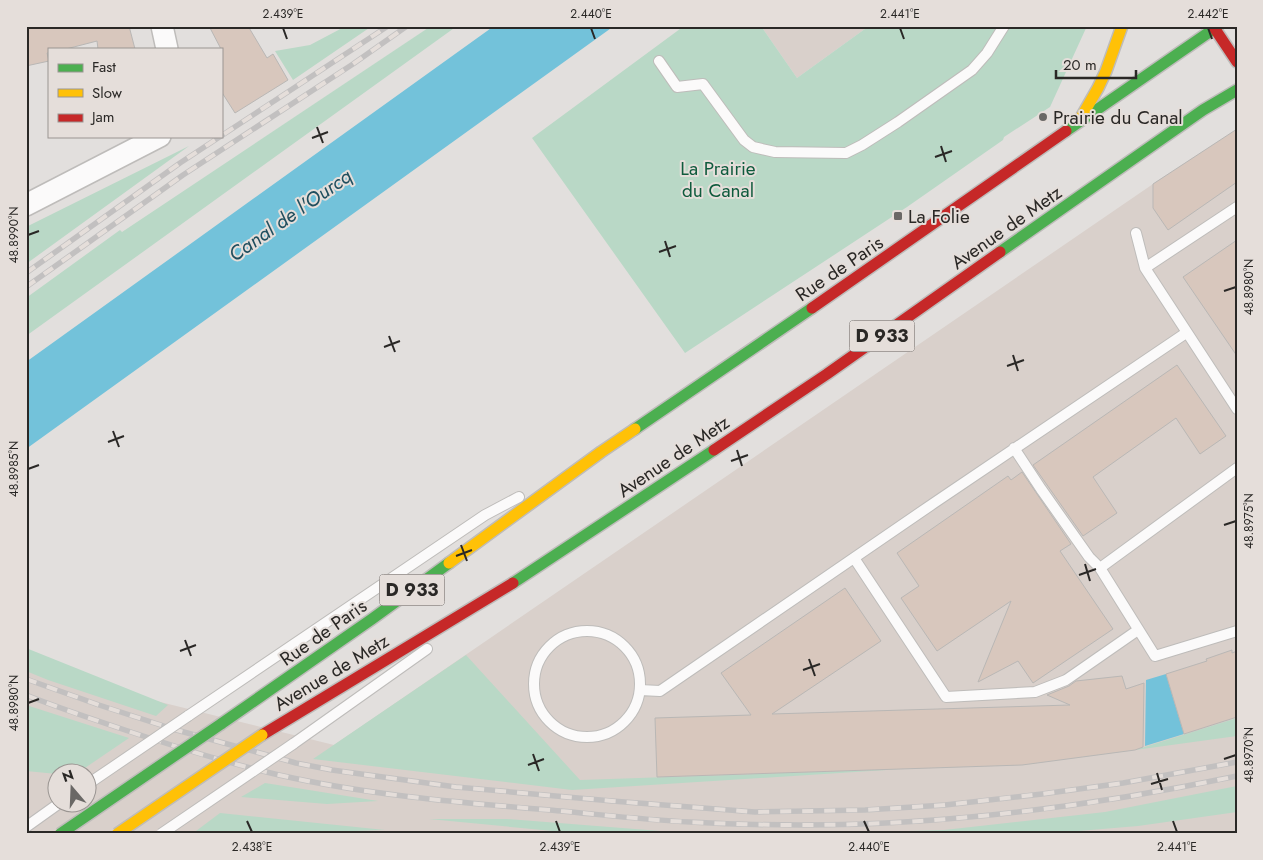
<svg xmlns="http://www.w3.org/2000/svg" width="1263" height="860" viewBox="0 0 1263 860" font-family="Jost,sans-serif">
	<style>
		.built { fill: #d9d0cb; fill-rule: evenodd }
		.green { fill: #b9d8c6 }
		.water { fill: #73c2da }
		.building { fill: #d8c7bd; stroke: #b9b7b5 }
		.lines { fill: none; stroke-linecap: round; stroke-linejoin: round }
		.lane-casing { stroke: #bebcba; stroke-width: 12 }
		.street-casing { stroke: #bebcba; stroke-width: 24 }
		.fast-casing { stroke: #bebcba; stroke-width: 14 }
		.slow-casing { stroke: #bebcba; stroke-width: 14 }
		.jam-casing { stroke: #bebcba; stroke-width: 14 }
		.lane { stroke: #fbfafa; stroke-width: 10 }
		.street { stroke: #fbfafa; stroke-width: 21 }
		.fast { stroke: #4caf50; stroke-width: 11 }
		.slow { stroke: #ffc107; stroke-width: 11 }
		.jam { stroke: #c62828; stroke-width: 11 }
		.rail-casing { stroke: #c2c0c0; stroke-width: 5.5 }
		.rail { stroke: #e5deda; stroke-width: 4; stroke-dasharray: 11; stroke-linecap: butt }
		.lane-bridge-casing { stroke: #bebcba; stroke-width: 12; stroke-linecap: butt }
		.fast-bridge-casing { stroke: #bebcba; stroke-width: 14; stroke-linecap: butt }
		.slow-bridge-casing { stroke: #bebcba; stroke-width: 14; stroke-linecap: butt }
		.lane-bridge { stroke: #fbfafa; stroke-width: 10 }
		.fast-bridge { stroke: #4caf50; stroke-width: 11 }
		.slow-bridge { stroke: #ffc107; stroke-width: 11 }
		.ticks { fill: none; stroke: #2a2826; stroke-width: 2 }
		.poi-dot { fill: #6a6866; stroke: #e5deda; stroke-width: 2 }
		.labels { text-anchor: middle; stroke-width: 4; stroke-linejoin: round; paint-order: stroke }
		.shield { fill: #e5deda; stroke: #625f5c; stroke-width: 1 }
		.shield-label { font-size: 18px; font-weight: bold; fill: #2a2826 }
		.poi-label { font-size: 19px; fill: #2a2826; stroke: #e5deda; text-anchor: start }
		.park-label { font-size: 19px; fill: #0f5b3d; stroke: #e5deda }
		.street-label { font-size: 19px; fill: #2a2826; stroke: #e5deda }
		.water-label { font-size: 20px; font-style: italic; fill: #1f4e5e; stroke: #e5deda }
		.neatline { fill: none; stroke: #2a2826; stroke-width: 2 }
		.ticks-label { font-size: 12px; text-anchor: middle; fill: #2a2826 }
	</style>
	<rect width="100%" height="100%" fill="#e2dfdd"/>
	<path class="built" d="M761 26H869L797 78Z
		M1230 134H1237V834H26V654L132 695 334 745 1153 184ZM58 772H88V802H58Z"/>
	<path class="green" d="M346 26H372L293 80 275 51 310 45Z
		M431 26H457L26 336V298L120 230 122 232Z
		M684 26H761L797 78 869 26H1087L1050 107 1004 137 1003 140 907 207 685 353 532 138Z
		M189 146 26 264V227Z
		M26 648 168 705 156 716 48 680 26 671Z
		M466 655 580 780 902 769 572 790 313 759Z
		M26 705 129 738 79 772H58L57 774 26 771Z
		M1237 718V736L1135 750Z
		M265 783 378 801 327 804 241 797Z
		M1237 786V812L1138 826 1043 834H803L944 830 1105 812Z
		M220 813 385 830 263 834H192Z
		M429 819H507L673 832 744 834H584Z"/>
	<path class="water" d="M494 26H614L26 449V362Z
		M1166 674 1184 734 1145 746 1146 680Z"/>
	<path class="building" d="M26 26H129L135 49H98L97 41 66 49H49V53H47L49 61 26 66Z
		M209 26H248L267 58 273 54 288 80 235 113 221 91V49Z
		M1237 129V182L1168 230 1153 208V184Z
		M1237 240V356L1183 277Z
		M1177 365 1226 436 1200 454 1176 418 1093 477 1117 513 1083 536 1033 465Z
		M1022 472 1071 544 1060 551 1113 629 1033 683 1018 661 978 682 1011 601 937 651 901 598 919 586 897 553 1008 476 1011 480Z
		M845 588 881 641 772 714 1070 705 1047 695 1069 686 1076 681 1122 676 1126 689 1144 683 1143 747 1135 750 1022 765 657 777 655 718 751 715 721 673Z
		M1232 650V653L1237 651V717L1184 734 1166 674 1207 661 1206 659Z"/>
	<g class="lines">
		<defs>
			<path id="lane" d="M659 61 677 87 703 84 744 140 753 147 775 152 846 153 862 145 898 122 972 70 987 53 1004 26
				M1136 233 1145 268 1237 409
				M1145 268 1237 207
				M1014 448 1041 489 1089 557 1100 568 1237 468
				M854 558 946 697 1035 692 1066 680 1138 630
				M1100 568 1155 656 1237 631
				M534 684a53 53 0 1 1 106 0a53 53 0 1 1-106 0Z
				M640 690 660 691 934 503 1186 333
				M188 716 485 515 519 497
				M293 744 427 649
				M26 827 61 802"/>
			<path id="street" d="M162 26 167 49
				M26 205 160 136"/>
			<path id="fast" d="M1066 131 1218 26
				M1000 252 1203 110 1237 90
				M635 429 812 308
				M513 583 714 450
				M221 724 372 619 449 563"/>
			<path id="slow" d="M1082 116 1098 88 1106 71 1122 26
				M449 563 601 452 635 429"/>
			<path id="jam" d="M1213 26 1237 62
				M812 308 1066 131
				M714 450 827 374 1000 252
				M262 735 513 583"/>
		</defs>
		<use href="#lane" class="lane-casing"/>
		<use href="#street" class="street-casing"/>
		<use href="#fast" class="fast-casing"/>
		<use href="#slow" class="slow-casing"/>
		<use href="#jam" class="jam-casing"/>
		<use href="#lane" class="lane"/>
		<use href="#street" class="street"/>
		<use href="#fast" class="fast"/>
		<use href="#slow" class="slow"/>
		<use href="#jam" class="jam"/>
		<defs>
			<path id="rail" d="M26 273 180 163 388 26
				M26 287 183 175 353 64 407 26
				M26 679 99 705 173 729 296 763 332 770 456 787 612 801 755 812 865 810 945 805 1042 794 1123 783 1237 762
				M26 695C59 708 92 719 125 730 176 747 227 763 279 775 372 796 467 803 561 811 604 815 647 820 690 822 727 824 765 825 802 825 948 825 1094 806 1237 776"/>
		</defs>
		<use href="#rail" class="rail-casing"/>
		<use href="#rail" class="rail"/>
		<defs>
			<path id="lane-bridge" d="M88 784 188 716
				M161 834 293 744"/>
			<path id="fast-bridge" d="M60 834 221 724"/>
			<path id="slow-bridge" d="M117 834 262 735"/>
		</defs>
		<use href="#lane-bridge" class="lane-bridge-casing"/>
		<use href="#fast-bridge" class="fast-bridge-casing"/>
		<use href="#slow-bridge" class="slow-bridge-casing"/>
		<use href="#lane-bridge" class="lane-bridge"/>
		<use href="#fast-bridge" class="fast-bridge"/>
		<use href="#slow-bridge" class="slow-bridge"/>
	</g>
	<path class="ticks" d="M283 28 287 39M591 28 595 39M900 28 904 39M1208 28 1212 39M317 127 323 143M312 138 328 132M941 146 946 162M935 157 952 151M28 235 39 231M665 241 670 257M659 252 676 246M1224 291 1236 287M389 336 395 352M384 347 400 341M1013 355 1018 371M1007 366 1024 360M113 431 119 447M108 442 124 436M737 450 742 466M731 461 748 455M28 469 39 465M1224 525 1236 521M461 545 467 561M456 556 472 550M1085 564 1090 581M1079 575 1096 569M185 640 191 656M180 651 196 645M809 659 815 676M803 670 820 664M28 703 39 699M533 754 539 771M1224 759 1236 755M528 765 544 759M1157 773 1162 790M1151 784 1168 779M247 821 252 832M556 821 560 832M864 821 869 832M1173 821 1177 832"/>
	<g class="poi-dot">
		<circle cx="1043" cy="117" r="5"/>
		<rect x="893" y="211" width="10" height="10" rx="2.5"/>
	</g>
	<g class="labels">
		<g class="shield">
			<rect x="849.5" y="320.5" width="65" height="31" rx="4"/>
			<rect x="379.5" y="574.5" width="65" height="31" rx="4"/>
		</g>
		<g class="shield-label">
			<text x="882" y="342">D 933</text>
			<text x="412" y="596">D 933</text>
		</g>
		<g class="poi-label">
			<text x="1053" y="124">Prairie du Canal</text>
			<text x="908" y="223">La Folie</text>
		</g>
		<g class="park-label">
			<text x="718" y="175">La Prairie<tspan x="718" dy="22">du Canal</tspan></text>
		</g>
		<g class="street-label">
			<text transform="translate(1006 227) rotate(-35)" y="7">Avenue de Metz</text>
			<text transform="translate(839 268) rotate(-34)" y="7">Rue de Paris</text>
			<text transform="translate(673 456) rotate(-34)" y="7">Avenue de Metz</text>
			<text transform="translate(323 632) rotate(-35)" y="7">Rue de Paris</text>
			<text transform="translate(331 672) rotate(-31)" y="7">Avenue de Metz</text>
		</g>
		<g class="water-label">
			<text transform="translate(290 215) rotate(-35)" y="7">Canal de l'Ourcq</text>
		</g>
	</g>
	<rect width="1263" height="860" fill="none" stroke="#e5deda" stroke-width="55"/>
	<rect x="48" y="48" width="175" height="90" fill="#e5deda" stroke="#9a9592"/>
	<rect x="58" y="64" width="25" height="8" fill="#4caf50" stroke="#9a9592"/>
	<text x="92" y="72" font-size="15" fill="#2a2826">Fast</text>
	<rect x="58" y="89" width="25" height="8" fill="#ffc107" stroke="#9a9592"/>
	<text x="92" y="98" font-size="15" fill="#2a2826">Slow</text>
	<rect x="58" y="114" width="25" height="8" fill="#c62828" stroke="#9a9592"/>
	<text x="92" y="122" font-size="15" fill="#2a2826">Jam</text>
	<g transform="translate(72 788) rotate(341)"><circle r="24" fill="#e5deda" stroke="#9a9592"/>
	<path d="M0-4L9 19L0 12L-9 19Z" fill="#6a6866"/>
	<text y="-8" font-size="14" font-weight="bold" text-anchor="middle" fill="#2a2826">N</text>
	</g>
	<path d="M1056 70v8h80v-8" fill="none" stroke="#2a2826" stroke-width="2.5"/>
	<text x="1063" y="70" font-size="15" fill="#2a2826" stroke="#e5deda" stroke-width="4" paint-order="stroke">20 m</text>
	<rect x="28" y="28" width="1208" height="804" class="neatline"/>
	<g class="ticks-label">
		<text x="283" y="18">2.439°E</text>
		<text x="591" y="18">2.440°E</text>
		<text x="900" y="18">2.441°E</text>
		<text x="1208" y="18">2.442°E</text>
		<text transform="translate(14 235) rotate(-90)" y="4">48.8990°N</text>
		<text transform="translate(1249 287) rotate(-90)" y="4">48.8980°N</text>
		<text transform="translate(14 469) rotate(-90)" y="4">48.8985°N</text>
		<text transform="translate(1249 521) rotate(-90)" y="4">48.8975°N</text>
		<text transform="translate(14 703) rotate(-90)" y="4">48.8980°N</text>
		<text transform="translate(1249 755) rotate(-90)" y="4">48.8970°N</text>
		<text x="252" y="851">2.438°E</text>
		<text x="560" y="851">2.439°E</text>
		<text x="869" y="851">2.440°E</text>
		<text x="1177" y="851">2.441°E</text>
	</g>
</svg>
